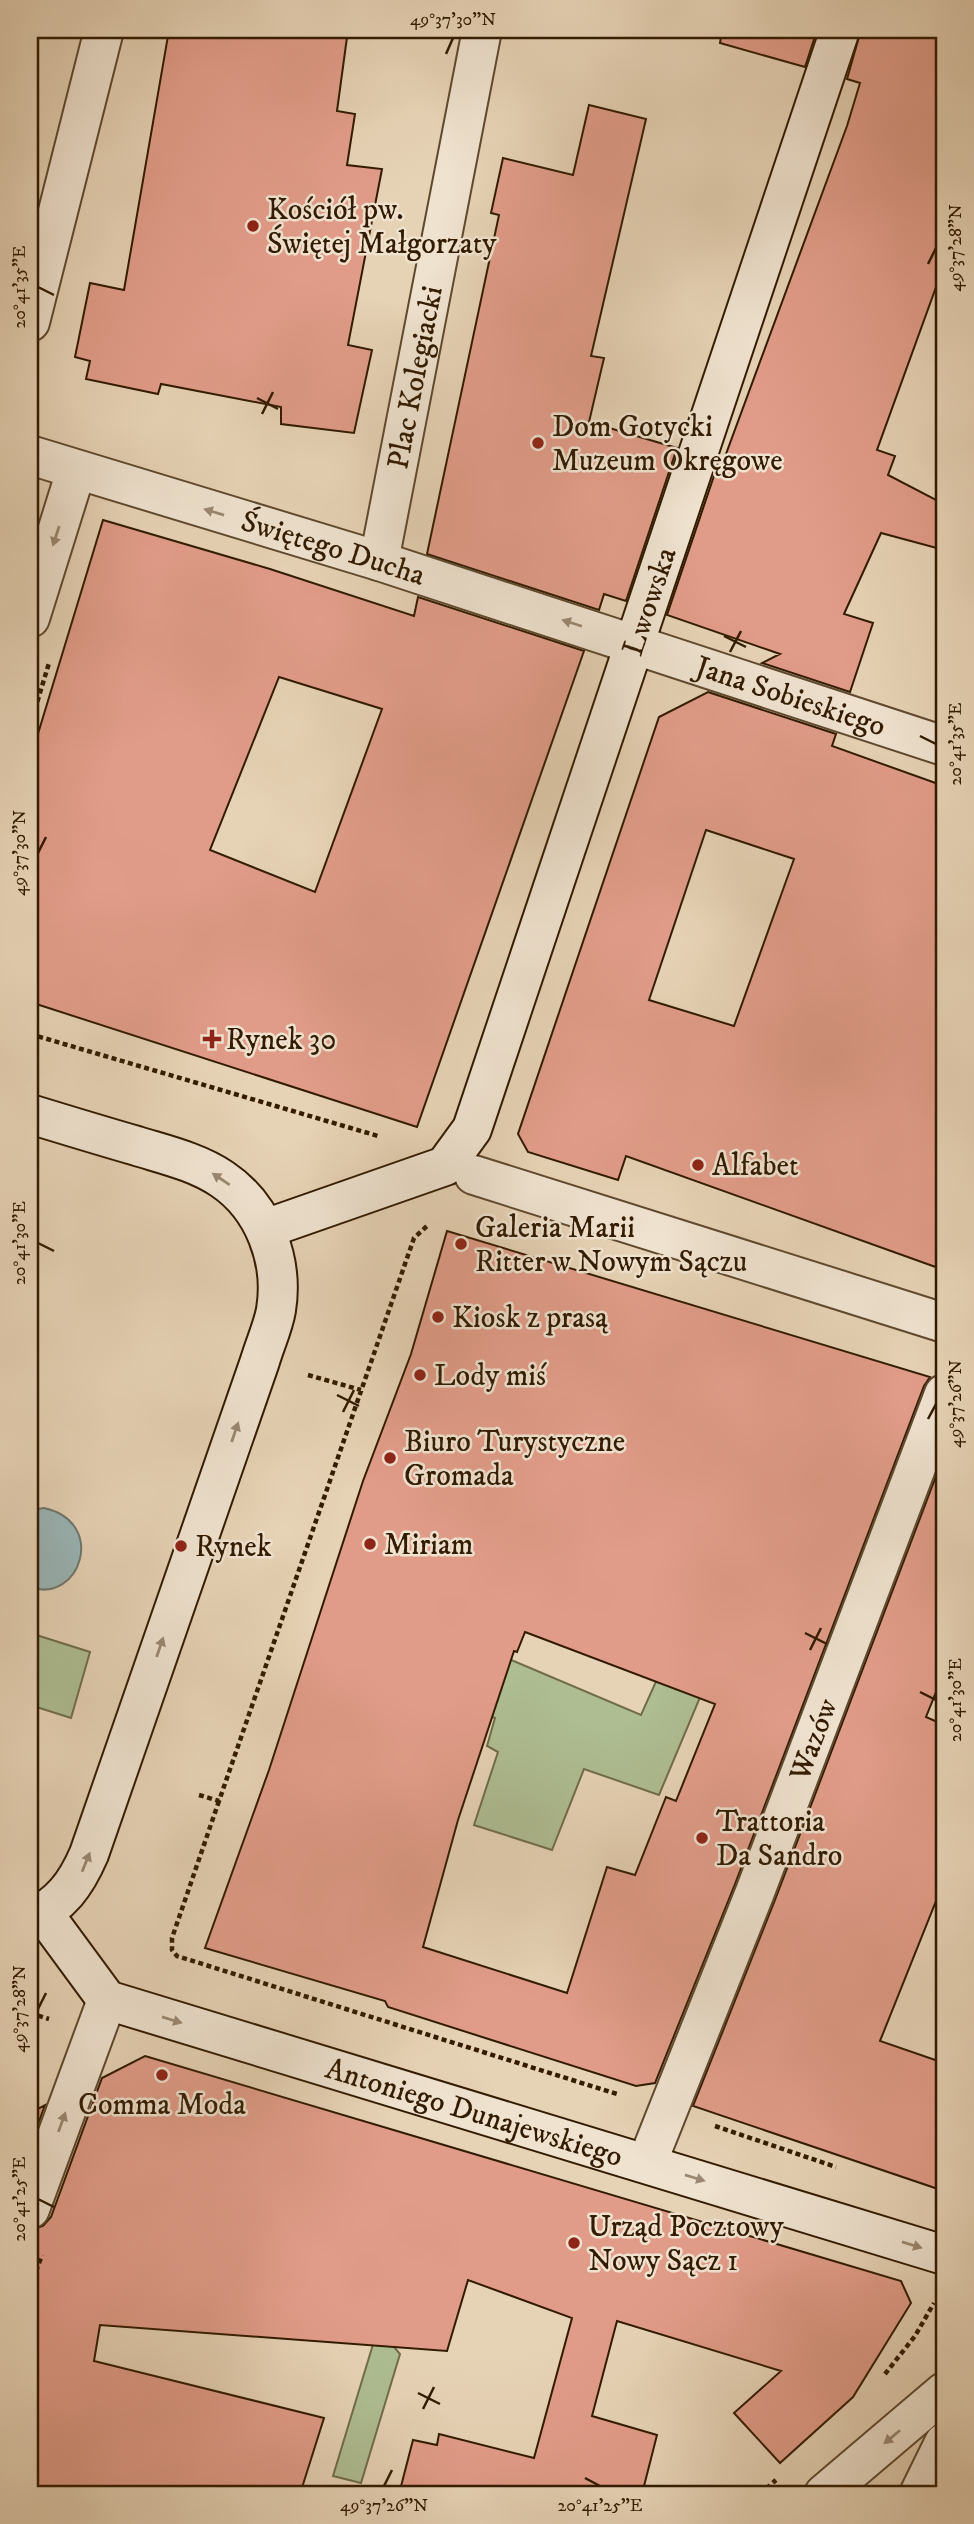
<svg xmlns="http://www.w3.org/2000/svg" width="974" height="2524" viewBox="0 0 974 2524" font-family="'IM FELL DW Pica',serif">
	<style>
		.green { fill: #aebd92; stroke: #706c4a; stroke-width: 2 }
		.water { fill: #99b5b7; stroke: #70776e; stroke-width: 2 }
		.building { fill: #e19c89; stroke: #321b01; stroke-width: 2; fill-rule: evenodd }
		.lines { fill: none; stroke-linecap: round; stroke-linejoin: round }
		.street-casing { stroke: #5f492e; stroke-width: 42 }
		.secondary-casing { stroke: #321b01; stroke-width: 42 }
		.path { stroke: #321b01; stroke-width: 4.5; stroke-dasharray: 5 3.5; stroke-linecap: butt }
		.street { stroke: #efe2cf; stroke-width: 38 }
		.secondary { stroke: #efe2cf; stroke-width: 38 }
		.oneway { fill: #9a8872 }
		.ticks { fill: none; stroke: #321b01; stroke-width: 2.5 }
		.poi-dot { fill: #8f2418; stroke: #efe2cf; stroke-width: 2.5 }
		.labels { text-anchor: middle; stroke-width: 5; stroke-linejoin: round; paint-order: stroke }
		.poi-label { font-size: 30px; fill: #321b01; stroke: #efe2cf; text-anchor: start }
		.street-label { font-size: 30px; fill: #321b01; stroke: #efe2cf }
		.neatline { fill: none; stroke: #321b01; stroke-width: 2.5 }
		.ticks-label { font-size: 18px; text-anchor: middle; fill: #321b01 }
	</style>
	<rect width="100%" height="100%" fill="#e6d2b5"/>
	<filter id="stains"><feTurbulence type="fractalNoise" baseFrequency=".00286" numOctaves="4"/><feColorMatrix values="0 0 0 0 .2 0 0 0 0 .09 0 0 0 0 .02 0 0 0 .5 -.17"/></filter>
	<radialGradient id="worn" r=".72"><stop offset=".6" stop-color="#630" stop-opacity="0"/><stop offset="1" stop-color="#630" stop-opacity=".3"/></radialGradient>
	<path class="green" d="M30 1633 90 1652 71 1718 30 1705Z
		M502 1656 641 1715 658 1677 701 1695 659 1795 584 1769 552 1850 474 1825 498 1752 487 1746 495 1718 481 1713Z
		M378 2328 400 2354 361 2483 333 2476Z"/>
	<path class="water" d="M44 1508C108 1522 80 1605 30 1587V1510Z"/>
	<path class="building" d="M169 30H348L337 111 355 114 347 165 382 169 348 345 372 350 354 433 281 424V407L161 384 158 394 86 379 90 361 75 357 90 283 124 290Z
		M722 30H817L805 67 720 43Z
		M861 30H944V265L877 450 895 456 888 475 944 504V550L881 533 844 614 873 623 850 692 762 663 780 654 667 615 719 461 723 462 847 126 860 83 847 79Z
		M589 105 646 119 591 356 604 358 589 422 677 448 626 601 604 594 599 610 427 554 499 215 491 213 503 158 573 175Z
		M103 520 270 569 414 616 418 597 584 651 417 1127 30 1002V760ZM279 677 382 709 315 892 210 850Z
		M708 692 836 734 832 746 944 786V1270L626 1156 618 1180 528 1152 518 1134 659 717ZM706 830 794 859 734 1026 649 1000Z
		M447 1231 930 1377 924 1386 735 1884 655 2083 636 2086 388 2007 385 2001 205 1948 269 1770 363 1481 411 1354ZM525 1632 715 1704 676 1801 666 1797 635 1875 607 1867 567 1993 423 1947 458 1820 514 1651 517 1652Z
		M944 1455V1672L926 1717 944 1725V1881L880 2041 944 2063V2191L693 2106 775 1900Z
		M145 2056 901 2281 911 2303 853 2397 780 2463 734 2413 781 2371 617 2321 592 2416 657 2435 642 2494H399L413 2440 437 2445 439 2434 534 2458 572 2318 468 2280 447 2351 100 2325 94 2361 324 2418 300 2494H30V2230L43 2226 51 2217 102 2078Z
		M45 2105 30 2146V2113Z"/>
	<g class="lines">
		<defs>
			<g id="street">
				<path d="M30 322 104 30"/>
				<path id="s1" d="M30 455 379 561 944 746"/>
				<path id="s2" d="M379 561 482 30"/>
				<path d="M30 618 76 471"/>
				<path d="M474 1175 944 1323"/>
				<path id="s3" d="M647 2163 755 1892 944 1394"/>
				<path d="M30 2209 107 2000"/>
				<path d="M824 2494 944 2392"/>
				<path d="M919 2494 944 2443"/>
			</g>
			<g id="secondary">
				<path d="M30 1114C66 1125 102 1136 137 1146 166 1155 197 1162 222 1179 264 1207 284 1261 276 1310 273 1327 265 1344 260 1361L89 1854C76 1884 61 1905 30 1919"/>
				<path id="s4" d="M265 1229 445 1166 472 1129 840 30"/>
				<path id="s5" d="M43 1913 107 2000 944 2255"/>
			</g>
		</defs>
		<use href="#street" class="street-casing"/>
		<use href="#secondary" class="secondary-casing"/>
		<path class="path" d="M30 726 49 663
			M30 1034 378 1136
			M308 1375 361 1390
			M199 1795 219 1801 414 1238 427 1226
			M219 1801 172 1938V1950L177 1956 620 2095
			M30 2013 49 2019
			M715 2126 836 2167
			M30 2287 42 2255
			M885 2374 915 2336 934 2303
			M760 2494 776 2480"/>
		<use href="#street" class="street"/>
		<use href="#secondary" class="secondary"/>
	</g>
	<defs><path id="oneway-solid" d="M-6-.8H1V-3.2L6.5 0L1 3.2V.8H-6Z" transform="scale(1.75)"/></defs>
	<g class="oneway">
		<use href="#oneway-solid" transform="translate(214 512) rotate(-163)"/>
		<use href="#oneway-solid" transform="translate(56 536) rotate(108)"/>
		<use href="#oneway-solid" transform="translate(572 623) rotate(-162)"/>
		<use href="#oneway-solid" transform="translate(221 1179) rotate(-146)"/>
		<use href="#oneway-solid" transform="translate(235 1432) rotate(-71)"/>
		<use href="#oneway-solid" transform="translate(160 1647) rotate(-71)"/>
		<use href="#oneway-solid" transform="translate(86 1862) rotate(-68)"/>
		<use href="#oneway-solid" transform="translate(172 2020) rotate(17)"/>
		<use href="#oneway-solid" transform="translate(62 2122) rotate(-70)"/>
		<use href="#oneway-solid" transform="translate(695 2178) rotate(17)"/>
		<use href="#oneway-solid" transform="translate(912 2245) rotate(17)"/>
		<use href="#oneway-solid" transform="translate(892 2437) rotate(140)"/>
	</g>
	<path class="ticks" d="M446 54 453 38M928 264 936 248M38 287 54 295M257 398 278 409M262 414 273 392M724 636 746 647M730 652 741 631M920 736 936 744M38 853 46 837M38 1243 54 1251M337 1395 359 1406M343 1412 354 1390M928 1419 936 1404M805 1633 827 1644M810 1650 821 1628M920 1692 936 1700M38 2009 46 1993M38 2199 54 2207M418 2393 440 2404M423 2409 434 2387M585 2478 600 2486M384 2486 392 2470"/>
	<g class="poi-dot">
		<circle cx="253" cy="226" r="7"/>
		<circle cx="538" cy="443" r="7"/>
		<path d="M208.5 1028.5h7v7h7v7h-7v7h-7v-7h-7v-7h7z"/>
		<circle cx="698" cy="1165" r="7"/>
		<circle cx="461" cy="1244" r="7"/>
		<circle cx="438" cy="1317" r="7"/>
		<circle cx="420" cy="1375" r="7"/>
		<circle cx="390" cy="1458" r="7"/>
		<circle cx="370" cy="1544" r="7"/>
		<circle cx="181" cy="1546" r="7"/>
		<circle cx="702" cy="1838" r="7"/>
		<circle cx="162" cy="2075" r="7"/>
		<circle cx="574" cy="2243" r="7"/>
	</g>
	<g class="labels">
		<g class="poi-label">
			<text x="267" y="219">Kościół pw.<tspan x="267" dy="34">Świętej Małgorzaty</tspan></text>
			<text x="552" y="436">Dom Gotycki<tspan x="552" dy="34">Muzeum Okręgowe</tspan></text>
			<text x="226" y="1049">Rynek 30</text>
			<text x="712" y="1175">Alfabet</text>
			<text x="475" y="1237">Galeria Marii<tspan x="475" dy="34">Ritter w Nowym Sączu</tspan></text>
			<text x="452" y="1327">Kiosk z prasą</text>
			<text x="434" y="1385">Lody miś</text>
			<text x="404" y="1451">Biuro Turystyczne<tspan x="404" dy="34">Gromada</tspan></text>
			<text x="384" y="1554">Miriam</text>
			<text x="195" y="1556">Rynek</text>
			<text x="716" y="1831">Trattoria<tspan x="716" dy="34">Da Sandro</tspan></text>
			<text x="162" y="2114" text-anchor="middle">Comma Moda</text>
			<text x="588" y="2236">Urząd Pocztowy<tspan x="588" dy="34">Nowy Sącz 1</tspan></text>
		</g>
		<g class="street-label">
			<text dy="10" stroke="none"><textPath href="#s2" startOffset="187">Plac Kolegiacki</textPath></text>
			<text dy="10" stroke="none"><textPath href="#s1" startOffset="317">Świętego Ducha</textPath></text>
			<text dy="10" stroke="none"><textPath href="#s4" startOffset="793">Lwowska</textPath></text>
			<text dy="10" stroke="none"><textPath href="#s1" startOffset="798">Jana Sobieskiego</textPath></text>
			<text dy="10" stroke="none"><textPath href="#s3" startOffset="455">Wazów</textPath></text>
			<text dy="10" stroke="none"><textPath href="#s5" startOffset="492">Antoniego Dunajewskiego</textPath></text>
		</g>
	</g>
	<rect width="974" height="2524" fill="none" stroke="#e6d2b5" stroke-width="77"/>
	<rect x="38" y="38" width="898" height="2448" class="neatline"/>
	<g class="ticks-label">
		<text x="453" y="25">49°37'30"N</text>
		<text transform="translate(955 248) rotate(-90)" y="6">49°37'28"N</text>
		<text transform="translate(19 287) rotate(-90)" y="6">20°41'35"E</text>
		<text transform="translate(955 744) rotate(-90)" y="6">20°41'35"E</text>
		<text transform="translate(19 853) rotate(-90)" y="6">49°37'30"N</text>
		<text transform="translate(19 1243) rotate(-90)" y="6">20°41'30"E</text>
		<text transform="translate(955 1404) rotate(-90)" y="6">49°37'26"N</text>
		<text transform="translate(955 1700) rotate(-90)" y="6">20°41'30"E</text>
		<text transform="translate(19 2009) rotate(-90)" y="6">49°37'28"N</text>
		<text transform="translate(19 2199) rotate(-90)" y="6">20°41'25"E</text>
		<text x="384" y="2511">49°37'26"N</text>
		<text x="600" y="2511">20°41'25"E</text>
	</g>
	<rect width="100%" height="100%" filter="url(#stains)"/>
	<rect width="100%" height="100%" fill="url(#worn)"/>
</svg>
